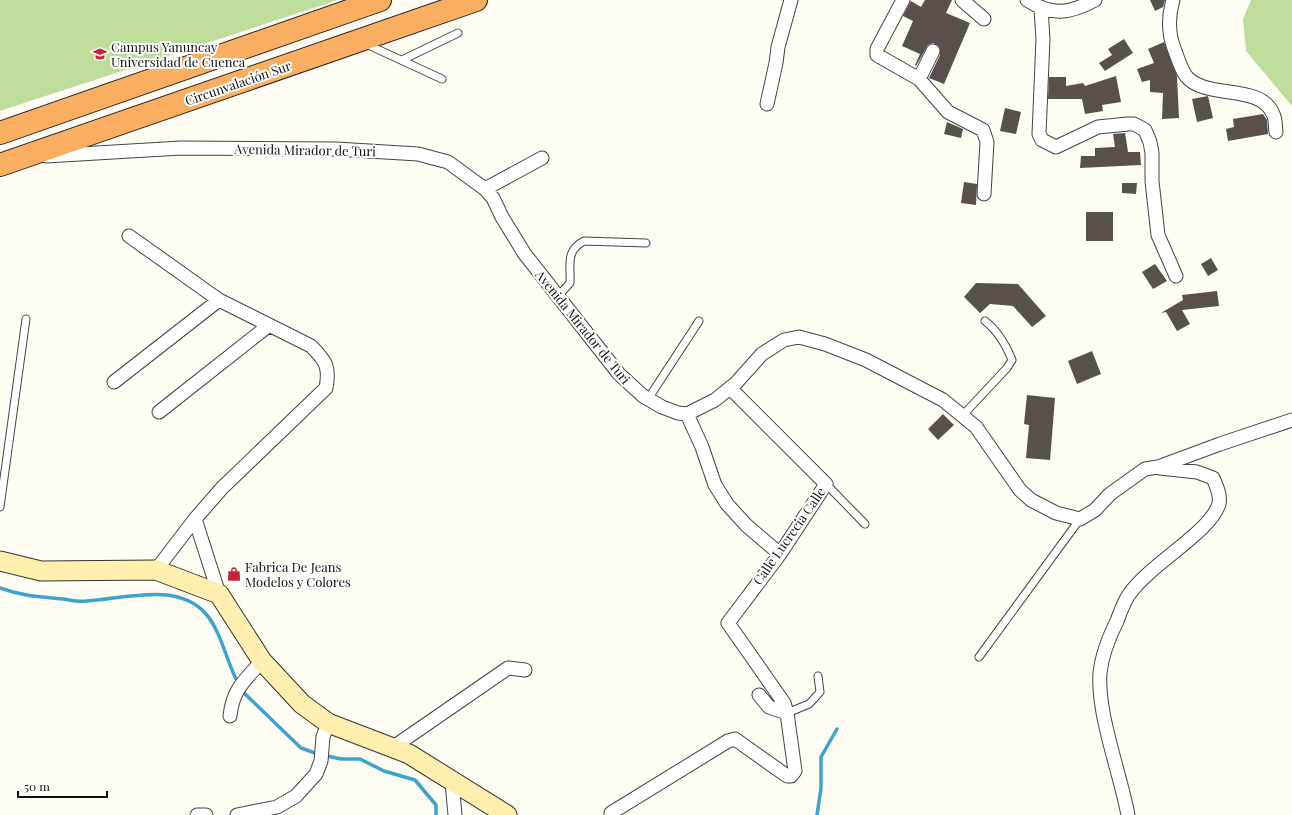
<svg xmlns="http://www.w3.org/2000/svg" width="1292" height="815" viewBox="0 0 1292 815" font-family="'Playfair Display',serif">
	<style>
		.forest { fill: #bedd9a }
		.lines { fill: none; stroke-linecap: round; stroke-linejoin: round }
		.stream { stroke: #3ca3d1; stroke-width: 3.5 }
		.building { fill: #59504c }
		.service-casing { stroke: #434343; stroke-width: 9 }
		.minor-casing { stroke: #434343; stroke-width: 15 }
		.secondary-casing { stroke: #323232; stroke-width: 21 }
		.trunk-casing { stroke: #212121; stroke-width: 24 }
		.service { stroke: #fff; stroke-width: 7 }
		.minor { stroke: #fff; stroke-width: 13 }
		.secondary { stroke: #ffefaf; stroke-width: 19 }
		.trunk { stroke: #f9ae61; stroke-width: 22 }
		.labels { text-anchor: middle; stroke-width: 4; stroke-linejoin: round; paint-order: stroke }
		.poi-label { font-size: 13px; fill: #101010; stroke: #fff; text-anchor: start }
		.street-label { font-size: 13px; fill: #101010; stroke: #fff }
	</style>
	<rect width="100%" height="100%" fill="#fffcf4"/>
	<path class="forest" d="M0 0H338L0 111Z
		M1251 0H1292V106L1246 51 1243 19Z"/>
	<g class="lines">
		<path class="stream" d="M0 588C21 596 40 597 63 599 70 600 79 602 87 601 123 599 178 581 206 614 221 631 227 663 238 683
			M242 691 301 748 318 754 341 759H360L384 771 415 780 436 805V815
			M817 815 821 788V757L837 729"/>
	</g>
	<path class="building" d="M925 0H952L946 13 970 23 944 84 929 78 940 55 939 46 933 43 928 45 916 66 915 65 920 54 902 46 913 21 903 16 911 1 921 7Z
		M1150 0H1165L1163 7 1155 11Z
		M1124 39 1133 53 1105 71 1099 63 1112 55 1108 49Z
		M1164 42 1177 76 1179 118 1162 119 1163 93 1150 92V80L1142 82 1137 69 1154 63 1148 49Z
		M1116 76 1121 102 1102 105 1103 111 1085 114 1082 99H1048L1049 77H1066V86L1083 83 1085 86Z
		M1208 96 1213 118 1197 122 1192 99Z
		M1005 108 1021 112 1016 134 1000 131Z
		M1263 114 1267 120 1268 134 1228 141 1226 129 1234 127 1233 119Z
		M947 122 963 129 961 138 944 134Z
		M1125 133 1128 152H1140L1141 165 1080 168 1081 156H1095V148L1115 147 1113 134Z
		M964 182 977 184 976 205 961 203Z
		M1122 183H1137L1136 194 1122 193Z
		M1086 212H1113V241H1086Z
		M1211 258 1218 270 1208 276 1201 264Z
		M1155 264 1167 281 1153 289 1142 272Z
		M976 283 1018 284 1046 316 1032 327 1013 306 990 304 980 313 964 297Z
		M1217 291 1219 306 1182 310 1190 324 1177 331 1166 312 1161 313 1183 300 1182 295Z
		M1092 351 1101 374 1077 384 1068 361Z
		M1027 395 1055 398 1050 460 1026 458 1029 425 1024 424Z
		M943 414 954 425 938 440 928 429Z"/>
	<g class="lines">
		<defs>
			<path id="service" d="M364 43 442 79
				M402 60 458 33
				M559 295 570 283C571 265 565 251 584 241L646 243
				M648 399 699 321
				M963 415 1007 368 1012 360C1006 345 998 331 985 321
				M826 484 865 524
				M0 507 26 319
				M979 657 1080 519
				M787 713 809 704 820 692 818 676"/>
			<path id="minor" d="M903 0 877 49V55L919 79 948 112 983 130 987 142 984 194
				M962 0 984 19
				M1027 0C1052 16 1069 14 1095 0
				M1173 0C1168 17 1168 34 1175 51 1178 59 1181 69 1186 76 1205 100 1261 83 1273 114 1276 119 1275 126 1276 132
				M1041 9 1043 39 1039 134 1042 140 1056 147 1098 127 1128 124H1134L1145 130 1150 142 1152 153V181L1158 235 1176 276
				M919 79 933 51
				M767 104 776 63 778 47 791 0
				M46 156 181 148 336 149 418 154 448 162 485 189 493 198 502 217 524 253 619 374 643 396 662 407 678 413 687 414 715 400 736 383 762 354 784 340 799 337 825 344 866 360 943 400 976 427 1020 490 1031 500 1056 513 1080 519 1095 510 1110 494 1145 469 1158 467 1220 444 1292 420
				M485 189 542 158
				M129 236 219 300
				M114 382 219 300 311 346C326 361 330 367 326 388L222 488 195 519 156 570
				M159 412 268 326
				M687 414 702 447 715 485 727 504 746 525 780 554
				M195 519 219 594
				M759 695 769 707 787 713
				M230 716C233 689 244 681 262 661
				M392 748 508 668 525 670
				M452 782 455 815
				M611 813 728 741 735 739 787 776H791L795 771 787 713 784 703 728 623 780 554 826 484 730 388
				M197 815H206
				M237 815 277 807 296 796 316 774 321 761 323 737 328 723
				M1128 815C1120 772 1097 714 1100 673 1102 654 1109 637 1117 621 1120 613 1123 604 1128 596 1148 565 1210 533 1219 504 1221 495 1216 485 1213 478L1197 472 1160 468"/>
			<path id="secondary" d="M0 561 41 571 156 570 219 594 262 661 302 704 328 723 409 754 507 815"/>
			<path id="trunk" d="M0 133 380 0
				M0 165 476 0"/>
		</defs>
		<use href="#service" class="service-casing"/>
		<use href="#minor" class="minor-casing"/>
		<use href="#secondary" class="secondary-casing"/>
		<use href="#trunk" class="trunk-casing"/>
		<use href="#service" class="service"/>
		<use href="#minor" class="minor"/>
		<use href="#secondary" class="secondary"/>
		<use href="#trunk" class="trunk"/>
	</g>
	<defs>
		<symbol id="university-bare" viewBox="-9 -9 18 18"><path d="M0-5L7-2L0 1L-7-2ZM-4 1L0 2.5L4 1V4Q0 6-4 4Z" fill="#c5243a" stroke="#fff" stroke-width="2.5" paint-order="stroke"/></symbol>
		<symbol id="shop-bare" viewBox="-9 -9 18 18"><path d="M-5-2.5h2.3a2.7 3.5 0 0 1 5.4 0H5L5.5 6h-11ZM-1.5-2.5h3a1.5 2.3 0 0 0-3 0Z" fill="#c5243a" stroke="#fff" stroke-width="2.5" paint-order="stroke"/></symbol>
	</defs>
	<g fill-rule="evenodd">
		<use href="#university-bare" x="90" y="44" width="20" height="20"/>
		<use href="#shop-bare" x="224" y="564" width="20" height="20"/>
	</g>
	<g class="labels">
		<g class="poi-label">
			<text x="111" y="52">Campus Yanuncay<tspan x="111" dy="15">Universidad de Cuenca</tspan></text>
			<text x="245" y="572">Fabrica De Jeans<tspan x="245" dy="15">Modelos y Colores</tspan></text>
		</g>
		<g class="street-label">
			<text transform="translate(238 83) rotate(-19)" y="5">Circunvalación Sur</text>
			<text transform="translate(305 150) rotate(1)" y="5">Avenida Mirador de Turi</text>
			<text transform="translate(583 327) rotate(51)" y="5">Avenida Mirador de Turi</text>
			<text transform="translate(789 536) rotate(-55)" y="5">Calle Lucrecia Calle</text>
		</g>
	</g>
	<path d="M18 791v6h89v-6" fill="none" stroke="#101010" stroke-width="2"/>
	<text x="24" y="791" font-size="12" fill="#101010" stroke="#ffffff" stroke-width="3" paint-order="stroke">50 m</text>
</svg>
